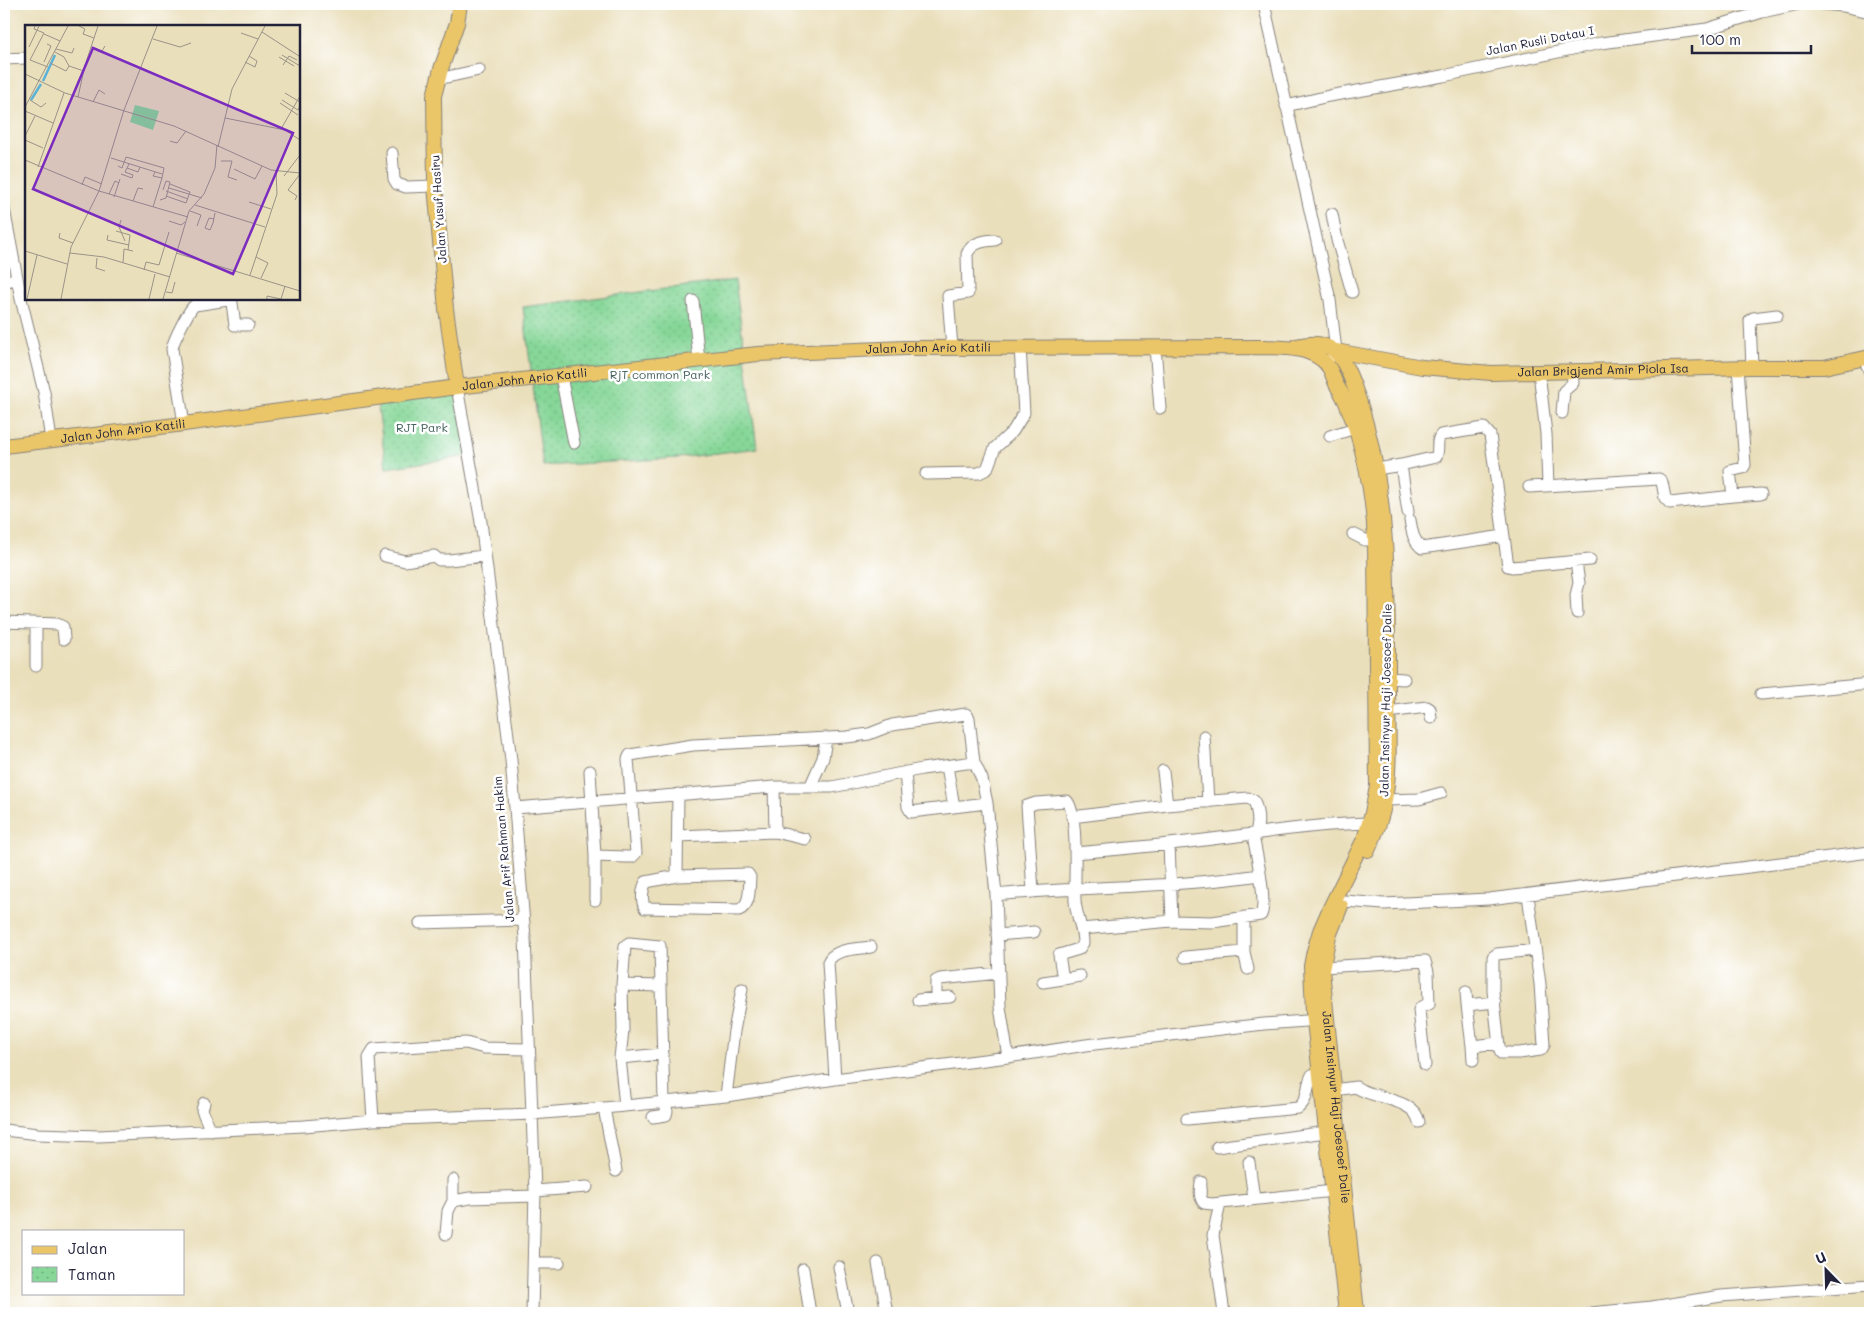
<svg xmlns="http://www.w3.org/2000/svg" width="1874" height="1317" viewBox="0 0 1874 1317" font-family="Mali,sans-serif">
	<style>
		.park { fill: url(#park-dots); stroke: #547c6a }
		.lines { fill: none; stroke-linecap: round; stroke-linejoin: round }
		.minor-casing { stroke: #86807b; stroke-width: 13 }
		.major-casing { stroke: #86807b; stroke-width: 16 }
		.minor { stroke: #fff; stroke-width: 11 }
		.major { stroke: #ebc669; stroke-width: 14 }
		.labels { text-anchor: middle; stroke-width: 5; stroke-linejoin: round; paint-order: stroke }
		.street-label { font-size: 12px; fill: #22223b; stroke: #fff }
		.park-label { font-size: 12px; fill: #45615c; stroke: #fff }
		.inset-river { fill: none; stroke: #5bb2d8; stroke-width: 2.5 }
		.inset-road { fill: none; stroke: #9a9388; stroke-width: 1 }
		.view { fill: #7b2cbf; fill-opacity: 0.15; stroke: #7b2cbf; stroke-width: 2.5 }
		.inset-edge { fill: none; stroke: #22223b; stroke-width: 2.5 }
	</style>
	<defs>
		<pattern id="park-dots" width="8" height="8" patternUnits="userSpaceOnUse" patternTransform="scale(1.25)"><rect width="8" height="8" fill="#86d798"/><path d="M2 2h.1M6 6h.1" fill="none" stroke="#73b884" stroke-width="1.8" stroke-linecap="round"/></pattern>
	</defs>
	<rect width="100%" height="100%" fill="#fff"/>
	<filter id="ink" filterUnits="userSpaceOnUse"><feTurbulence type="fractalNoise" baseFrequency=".02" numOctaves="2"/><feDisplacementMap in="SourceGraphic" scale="10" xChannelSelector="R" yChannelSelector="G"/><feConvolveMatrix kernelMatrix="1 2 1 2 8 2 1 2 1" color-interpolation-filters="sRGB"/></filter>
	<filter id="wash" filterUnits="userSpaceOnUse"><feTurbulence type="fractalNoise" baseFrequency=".0096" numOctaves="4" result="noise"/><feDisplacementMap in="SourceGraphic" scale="20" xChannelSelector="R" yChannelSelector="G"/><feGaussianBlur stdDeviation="1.12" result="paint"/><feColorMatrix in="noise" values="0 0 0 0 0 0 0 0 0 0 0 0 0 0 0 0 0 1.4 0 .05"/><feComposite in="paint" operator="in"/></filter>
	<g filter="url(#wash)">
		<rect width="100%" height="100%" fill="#eadfbb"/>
		<path class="park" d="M735 280 757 448 679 458 543 466 523 307Z
			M457 389 468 456 386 468 377 399Z"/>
	</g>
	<g filter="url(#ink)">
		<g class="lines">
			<defs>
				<path id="minor" d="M1264 4 1330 300 1336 351 1333 356
					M1822 4 1843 6 1870 12
					M4 59 26 58
					M438 79 479 70
					M1286 106 1329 96 1443 76 1601 43 1707 29 1762 12 1799 4
					M392 153 394 179 397 184 406 187 435 186
					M4 209 21 299 44 392 51 440
					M1332 214 1337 240 1352 292
					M4 282 17 278
					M693 301 699 361
					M1155 347 1160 408
					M952 348 948 296 968 293 967 254C972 242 984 241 995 240
					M1864 359 1870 372
					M1752 367 1750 320 1753 318 1777 315
					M1539 372 1546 434 1548 485
					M561 376 574 443
					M457 387 481 522 511 760 515 808 525 938 532 1114 535 1191 532 1313
					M1562 413 1564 391 1573 383 1572 371
					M184 424 172 349C173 341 189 309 195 305L228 300 232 303 235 325H248
					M1330 436 1355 428
					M1401 465 1436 457C1440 450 1435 441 1441 435L1484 428 1490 435 1508 566 1512 567 1590 560
					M1377 469 1401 465 1408 512
					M926 474 979 473 987 469 995 448 1013 431 1024 413 1020 347
					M1529 487 1659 479 1662 482 1665 498 1670 503 1733 496 1730 471 1743 468 1745 465 1738 367
					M1733 496 1761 494
					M1410 520C1412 531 1413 541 1422 548L1504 536
					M1353 534 1365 540H1375
					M385 556 405 561 434 556 439 560H449L484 556
					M1576 562 1579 583 1576 595 1577 613
					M4 622 57 624 63 627 64 639
					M36 624V666
					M1388 678 1404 679
					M1761 694 1870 684
					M1388 712 1427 707 1430 709 1431 718
					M1204 736 1208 802
					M947 766 954 807
					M590 771 595 856V900
					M1163 771 1167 805
					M905 772 908 807 911 812 987 803 996 895 1000 1007 1008 1057
					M810 787 823 758 826 739
					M1385 800 1419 799 1441 793
					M515 808 774 787H832L922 769 974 762
					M1072 817 1167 805 1248 798 1254 801C1257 808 1259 820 1257 828 1256 833 1254 835 1254 841 1257 856 1267 902 1261 915L1212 922 1172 921 1081 929
					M775 832 805 839
					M678 836 775 832 774 787
					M1169 844 1172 921
					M1075 853C1121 849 1167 845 1212 839 1264 833 1316 824 1369 823
					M595 856 627 857H632L636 853 628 759 630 755 693 745 847 737 869 734 892 725 966 714 969 718 974 762 982 779 987 803
					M677 876 646 882C642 889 641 901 645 908L739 910C751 905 749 888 750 877L748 874 677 876 678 794
					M1033 891 1027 806 1036 803 1067 801C1079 815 1074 880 1075 901 1076 915 1083 928 1083 943L1079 949 1059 955 1063 979 1043 982
					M996 895C1084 886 1172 888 1260 875
					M1528 895 1540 984 1544 1045 1541 1050 1519 1053H1501L1499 1046 1493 991V957L1497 954 1535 950
					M1344 901 1384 904 1489 899 1870 852
					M1244 917V952L1248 969
					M420 923 523 920
					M997 935 1034 932
					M1185 957 1244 952
					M1322 967 1425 961 1428 972 1429 1004 1421 1007 1419 1010 1425 1065
					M1063 979 1080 976
					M622 985 625 946 629 943 660 946 664 1102 667 1111 666 1115 653 1117
					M1466 992 1467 1005
					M936 998 950 997
					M918 1000 936 998V981L940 979 999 973
					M1495 1002 1467 1005 1472 1046 1498 1043
					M1472 1046 1473 1060
					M620 1058 662 1054
					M835 1079 828 962C834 948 858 949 871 947
					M1334 1090 1356 1087C1372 1099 1415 1098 1419 1122
					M726 1096 734 1031 742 989
					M204 1103 202 1110 211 1131
					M625 1106 620 1058 623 1030 622 985 661 986
					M604 1108 616 1171
					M1187 1119 1298 1108C1309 1100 1306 1086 1312 1075L1320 1072
					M373 1120 369 1057 374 1049 466 1043 484 1048 529 1049
					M4 1130 38 1134 99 1136 304 1126 373 1120 532 1114 604 1108 726 1096 835 1079 1008 1057 1086 1045 1264 1024 1320 1020
					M1217 1147 1326 1132
					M1249 1162 1254 1199
					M453 1180V1201
					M1201 1182C1200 1190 1199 1197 1204 1203L1212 1204 1333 1191
					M535 1191 587 1187
					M1220 1204 1213 1235 1224 1313
					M446 1234 448 1211 453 1201 470 1198 534 1196
					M534 1263H559
					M878 1263 887 1313
					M839 1267 848 1313
					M803 1269 810 1313
					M1591 1313 1652 1307 1721 1296 1870 1285"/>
				<g id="major">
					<path d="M1296 346C1308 343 1323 342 1333 350 1347 362 1353 384 1359 400 1390 495 1388 592 1388 690 1388 726 1391 764 1385 800 1382 818 1376 834 1368 850"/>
					<path id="s1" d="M1336 351 1422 367 1491 373 1752 367H1824L1870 357"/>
					<path d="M457 387 446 309 435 186 434 96 441 69 457 23 460 4"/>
					<path id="s2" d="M4 446 184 424 457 387 758 354 906 348 1265 347C1285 348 1304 347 1321 359 1330 365 1332 374 1336 384 1340 391 1344 397 1347 405 1364 447 1373 494 1375 540L1377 786 1372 813 1364 839 1330 908 1320 931 1314 951 1311 966 1313 1012 1346 1313"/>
					<path id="s3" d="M1341 906 1329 936 1322 970 1357 1313"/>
				</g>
			</defs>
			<use href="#minor" class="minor-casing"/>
			<use href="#major" class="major-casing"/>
			<use href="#minor" class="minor"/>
			<use href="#major" class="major"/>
		</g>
	</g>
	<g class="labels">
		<g class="street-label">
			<text transform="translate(1540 41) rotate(-11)" y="4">Jalan Rusli Datau I</text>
			<text transform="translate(439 209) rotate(-94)" y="4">Jalan Yusuf Hasiru</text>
			<text dy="4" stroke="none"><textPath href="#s2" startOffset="930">Jalan John Ario Katili</textPath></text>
			<text dy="4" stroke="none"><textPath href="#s1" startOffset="269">Jalan Brigjend Amir Piola Isa</textPath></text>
			<text dy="4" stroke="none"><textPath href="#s2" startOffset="525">Jalan John Ario Katili</textPath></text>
			<text dy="4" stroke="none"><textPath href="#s2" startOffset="120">Jalan John Ario Katili</textPath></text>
			<text transform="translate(1386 700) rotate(-89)" y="4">Jalan Insinyur Haji Joesoef Dalie</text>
			<text transform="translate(504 849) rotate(-95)" y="4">Jalan Arif Rahman Hakim</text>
			<text dy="4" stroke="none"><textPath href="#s3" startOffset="205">Jalan Insinyur Haji Joesoef Dalie</textPath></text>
		</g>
		<g class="park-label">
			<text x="660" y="379">RjT common Park</text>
			<text x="422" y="432">RJT Park</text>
		</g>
	</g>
	<g transform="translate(25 25)">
		<rect width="275" height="275" fill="#eadfbb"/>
		<path d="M110 80 134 86 128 105 105 97Z" fill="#86d798"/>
		<path class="inset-river" d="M18 56 30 30M6 75 16 59"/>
		<path class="inset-road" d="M10 1 9 4 19 8 5 35 23 42M54 1 60 4 58 9 69 13M237 7 274 31M216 8 233 14M19 9 35 16M128 14 155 22 166 18M4 22 14 1M66 22 77 26 80 21M31 24 47 28 49 23M30 27 39 32 44 41M257 30 275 41M254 32 269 41M19 37 26 21 22 19M220 37 230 42 232 36 224 31M25 38 41 46 44 41 59 46M258 40 264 31 272 35M0 49 40 68 149 101 246 145 275 148M260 68 275 77M53 72 60 40 73 1M5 75 16 82 21 78M257 75 273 85 275 81M68 77 74 65 80 69M255 78 273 90M0 82 43 1M99 85 132 1M0 86 28 98M200 93 260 105 275 115M256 104 275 71M0 111 10 91M0 115 18 123M145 116 152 118 161 106M193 122 207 64 240 1M86 133 137 149M0 135 74 166 163 192M196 136H207L203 152 212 155M93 141 97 143 101 132 108 134 139 143 137 153M13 142 39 68M102 143 113 147 115 142M209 144 230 154 237 141M96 149 107 153 108 150 100 147 104 139M259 151 275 130M57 160 60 152 77 159M144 163 177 173M141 166 163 174M84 169 90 156 94 158M141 171 161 178 165 167 145 159M89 172 95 154M135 175 141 173 145 157 141 156 138 165M270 175 272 171 263 165 275 149M108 176 113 163 118 164M224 177 246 184M170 180 240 202M128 182 137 153 128 151 130 147M165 186 176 190 172 201M189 194 184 193 180 203 185 205 188 198 190 188M96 195 94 202 100 216M144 196 156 200 160 197M91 206 105 210 103 225M35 208 34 213 48 218M83 210 82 215 104 220M0 226 42 239M45 228 79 232 145 252M151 228 275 266M231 232 243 238 236 253M72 233 71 243 80 246M98 238 99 224 108 226M119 245 121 237 134 240 144 207M225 250 252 169 251 146M141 267 147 268 150 257M2 274 12 230M36 274 46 222 74 166 99 85M124 274 130 249M138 274 164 186 179 169 190 143 192 120M242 274V271L256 274 260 261"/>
		<path class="view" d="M68 23 268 108 208 249 8 164Z"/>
		<rect width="275" height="275" class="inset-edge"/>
	</g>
	<rect width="1874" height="1317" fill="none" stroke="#fff" stroke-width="20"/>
	<rect x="22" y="1230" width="162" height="65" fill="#ffffff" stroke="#a7a7b1"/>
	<rect x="32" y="1246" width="25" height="8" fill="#ebc669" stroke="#a7a7b1"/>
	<text x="68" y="1254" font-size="15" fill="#22223b">Jalan</text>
	<rect x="32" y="1267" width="25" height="15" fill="url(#park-dots)" stroke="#a7a7b1"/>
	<text x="68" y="1280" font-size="15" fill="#22223b">Taman</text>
	<g transform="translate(1826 1270) rotate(337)" stroke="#ffffff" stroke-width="4" paint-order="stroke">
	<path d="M0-4L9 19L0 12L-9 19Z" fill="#22223b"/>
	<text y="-8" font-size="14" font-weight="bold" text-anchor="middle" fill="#22223b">U</text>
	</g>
	<path d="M1692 45v8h119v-8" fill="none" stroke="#22223b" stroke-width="2.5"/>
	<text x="1699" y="45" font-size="15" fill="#22223b" stroke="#ffffff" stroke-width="4" paint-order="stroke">100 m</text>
</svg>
